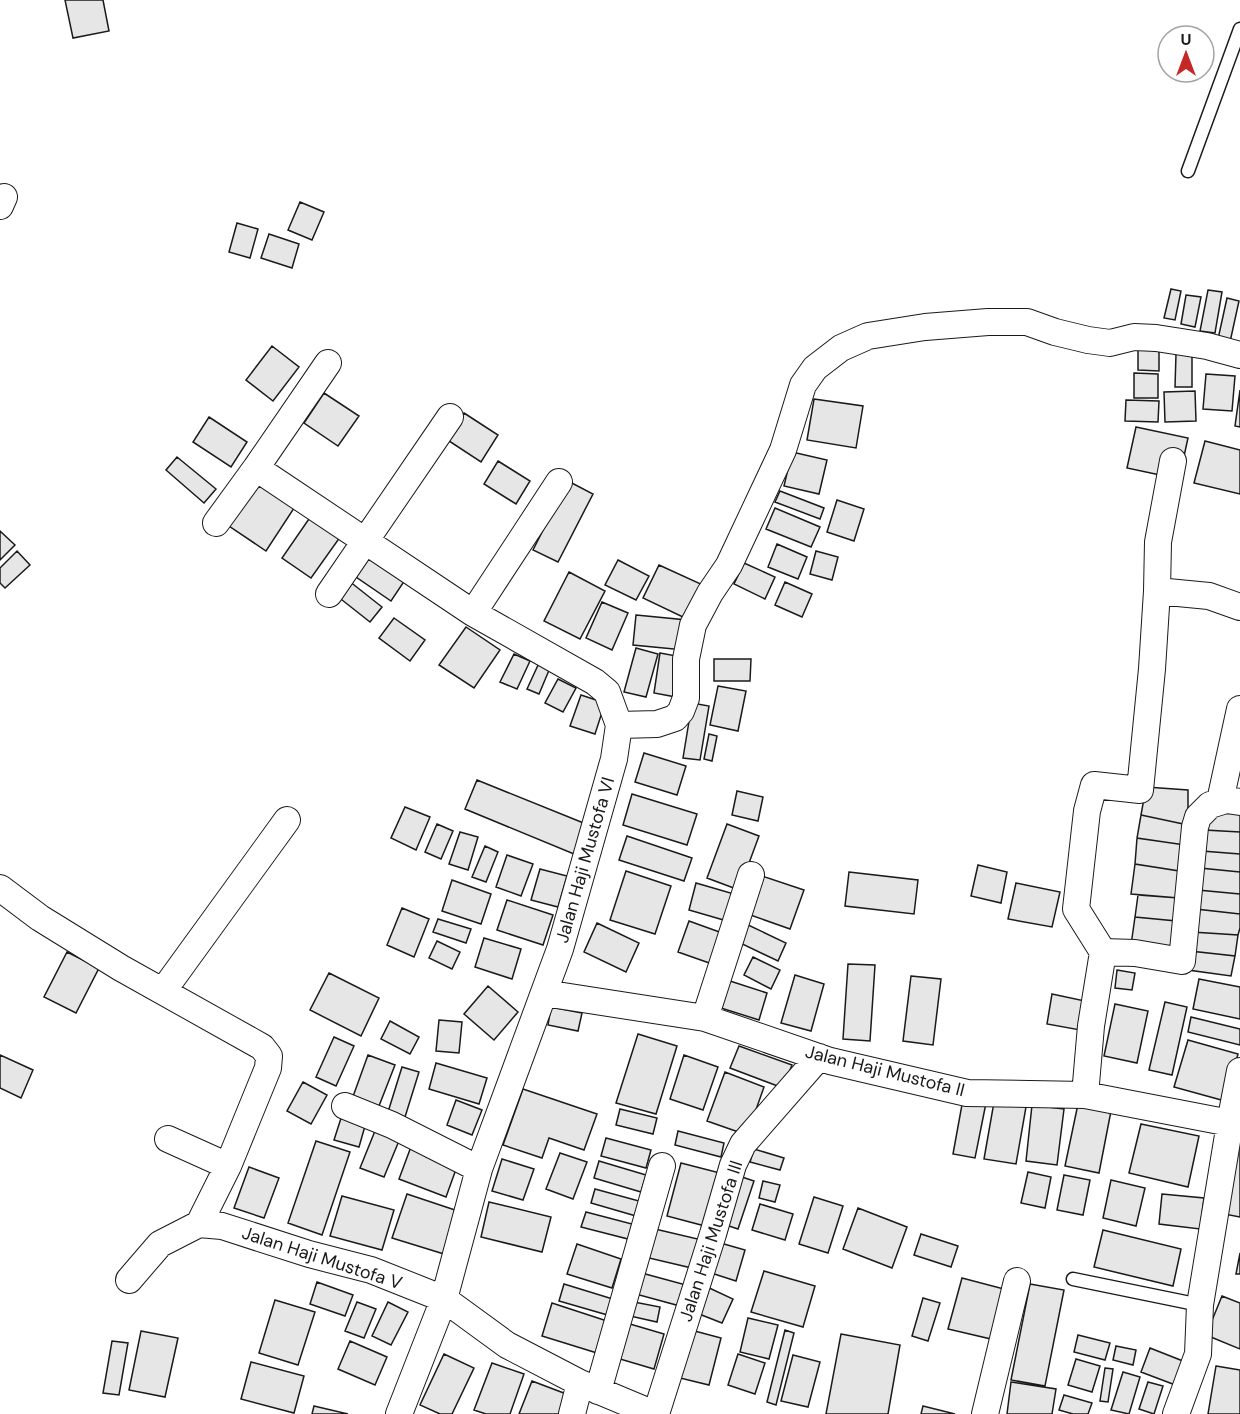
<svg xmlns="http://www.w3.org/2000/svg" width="1240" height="1414" viewBox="0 0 1240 1414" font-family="'DM Sans',sans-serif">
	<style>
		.building { fill: #e6e6e6; stroke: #1a1a1a; stroke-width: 1.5 }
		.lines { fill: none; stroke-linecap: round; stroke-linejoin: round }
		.lane-casing { stroke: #1a1a1a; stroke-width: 15 }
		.street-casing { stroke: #1a1a1a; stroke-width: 28 }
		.lane { stroke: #fff; stroke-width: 12 }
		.street { stroke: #fff; stroke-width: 26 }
		.labels { text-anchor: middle; stroke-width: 4.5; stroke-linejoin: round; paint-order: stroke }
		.street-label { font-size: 18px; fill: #1a1a1a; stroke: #fff }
	</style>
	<rect width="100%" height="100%" fill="#fff"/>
	<path class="building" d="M65 0H103L109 31 73 38Z
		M300 202 324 212 312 240 288 230Z
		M237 223 258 229 250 258 229 252Z
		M269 234 299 244 292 268 261 258Z
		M1171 289 1181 291 1175 320 1164 318Z
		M1208 290 1222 292 1215 333 1200 331Z
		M1186 295 1201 297 1195 327 1181 324Z
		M1227 298 1239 301 1230 342 1218 339Z
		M1138 342 1159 343V371L1138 370Z
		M272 346 299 367 273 401 246 380Z
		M1176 354H1192V387H1175Z
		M1134 373 1158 374V398H1134Z
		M1206 374 1235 376 1232 411 1203 409Z
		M1240 390V427L1235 426Z
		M1195 391 1196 421 1165 422 1164 392Z
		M324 393 359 416 338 446 304 423Z
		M814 399 863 406 856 448 807 440Z
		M1126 400 1159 401 1158 422 1125 421Z
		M464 413 498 435 481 462 446 439Z
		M209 417 247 442 231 467 193 442Z
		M1136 427 1188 438 1179 479 1127 468Z
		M1205 441 1240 450V494L1194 483Z
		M792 452 827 460 819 494 784 486Z
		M177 457 216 489 204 503 166 470Z
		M498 461 530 481 516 504 484 484Z
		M261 478 298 502 266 551 229 526Z
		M568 481 593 494 558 562 533 550Z
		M780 491 824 508 820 519 775 502Z
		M837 500 864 509 854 541 827 532Z
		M775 508 820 527 811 547 766 529Z
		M313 513 343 533 311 578 282 558Z
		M0 531 15 545 0 560Z
		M777 544 807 557 798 579 768 567Z
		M17 551 30 565 5 588 0 583V568Z
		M816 551 838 557 832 580 810 574Z
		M371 553 407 577 391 601 356 577Z
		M618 560 649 576 636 600 605 585Z
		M744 563 775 577 765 599 734 584Z
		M659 565 703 585 687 619 643 598Z
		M569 572 605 591 580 639 544 621Z
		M349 581 382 607 370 622 337 596Z
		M785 582 812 594 802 617 775 605Z
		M602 602 628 613 612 650 586 638Z
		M636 615 687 620 684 650 633 645Z
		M394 618 425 640 410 661 379 638Z
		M466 627 500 650 474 688 439 665Z
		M636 648 658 654 646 697 624 692Z
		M660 653 682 657 676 697 654 693Z
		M514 654 530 661 517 689 500 682Z
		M714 659H751L750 681H714Z
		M539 663 550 668 539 694 527 689Z
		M558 679 576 688 563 712 545 703Z
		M718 686 746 691 738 731 710 725Z
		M581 695 605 703 595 734 570 726Z
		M692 703 709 706 700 760 683 758Z
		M709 734 717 736 712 761 704 759Z
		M644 753 686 766 677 795 635 782Z
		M477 780 586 824 574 854 465 809Z
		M1146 787 1188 790V825L1141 815Z
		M737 791 763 797 758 821 732 815Z
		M632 794 697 814 687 845 623 825Z
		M405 807 430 817 416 850 391 838Z
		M1240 807V832L1205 830 1215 808Z
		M1141 815 1188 825 1185 845 1137 838Z
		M437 824 453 831 441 859 425 852Z
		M727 824 759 836 739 890 707 878Z
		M1205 830 1240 832V854L1202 851Z
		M460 832 478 837 468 870 449 864Z
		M627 836 692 858 684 881 619 860Z
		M1137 838 1185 845 1179 871 1135 864Z
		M485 846 498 852 486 882 472 877Z
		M1202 851 1240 854V872L1200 868Z
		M507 855 533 864 521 896 496 887Z
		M1135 864 1179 871V898L1131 894Z
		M978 865 1007 872 1001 903 971 896Z
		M1200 868 1240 872V894L1198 890Z
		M540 869 567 876 558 907 531 900Z
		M626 871 671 886 655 934 610 920Z
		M849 872 918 880 914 914 845 906Z
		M756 874 804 890 790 929 742 912Z
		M452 880 491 894 481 924 442 911Z
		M696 883 734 894 727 921 689 910Z
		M1016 883 1060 892 1052 927 1008 919Z
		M1198 890 1240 894V914L1196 909Z
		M1138 895 1179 898 1176 921 1135 917Z
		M507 900 553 915 543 945 497 930Z
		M402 908 429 919 414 957 387 945Z
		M1196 909 1240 914V928L1238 935 1192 932Z
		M1135 917 1176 921 1173 951 1131 945Z
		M438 919 471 929 466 943 433 932Z
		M689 921 725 934 715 965 678 952Z
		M597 923 639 943 626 972 584 952Z
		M744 923 786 943 778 961 736 941Z
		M1192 932 1238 935 1235 956 1190 951Z
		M484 938 521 949 512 979 475 967Z
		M437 941 460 952 452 969 429 958Z
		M1190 951 1235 956 1231 976 1188 970Z
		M67 952 99 968 76 1013 44 997Z
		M753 957 780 970 771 989 744 975Z
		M848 964 875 965 870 1041 843 1039Z
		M1117 970 1135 973 1132 990 1115 988Z
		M329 973 379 998 361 1036 310 1010Z
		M795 975 824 984 811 1031 781 1023Z
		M911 976 941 979 933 1045 903 1041Z
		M1199 979 1240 987V1019L1193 1009Z
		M730 981 767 993 759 1020 721 1008Z
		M488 986 518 1012 494 1040 464 1014Z
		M1052 994 1085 1001 1080 1030 1047 1024Z
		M1165 1002 1187 1007 1172 1075 1149 1070Z
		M1115 1004 1148 1011 1137 1063 1104 1056Z
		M551 1007 582 1013 578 1031 548 1025Z
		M1191 1017 1240 1029V1045L1188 1032Z
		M439 1020 462 1022 459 1053 436 1051Z
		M390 1021 419 1037 410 1054 381 1039Z
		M638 1034 677 1046 656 1114 616 1103Z
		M334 1037 354 1046 336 1086 316 1077Z
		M1188 1040 1238 1054 1225 1101 1174 1087Z
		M739 1046 792 1065 783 1088 730 1068Z
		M0 1055 33 1070 21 1098 0 1088Z
		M368 1055 395 1065 377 1111 351 1102Z
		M684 1055 718 1067 703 1110 670 1099Z
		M436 1063 487 1078 479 1104 429 1089Z
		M402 1067 419 1072 405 1117 388 1112Z
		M725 1072 764 1087 747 1135 707 1121Z
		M303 1082 327 1095 311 1124 287 1111Z
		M523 1089 597 1114 584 1150 549 1138 542 1158 503 1145Z
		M963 1099 986 1103 975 1158 953 1154Z
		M456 1100 482 1110 472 1135 447 1125Z
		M994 1102 1026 1107 1016 1164 984 1159Z
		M1078 1104 1111 1111 1099 1173 1065 1166Z
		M1032 1105 1064 1109 1057 1165 1026 1161Z
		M620 1109 657 1118 653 1134 616 1125Z
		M343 1112 367 1119 359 1147 334 1140Z
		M1141 1124 1199 1136 1188 1187 1129 1173Z
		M377 1126 401 1136 384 1177 360 1168Z
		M678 1131 724 1143 721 1157 675 1145Z
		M606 1138 651 1150 646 1168 601 1156Z
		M316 1141 350 1152 322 1235 288 1223Z
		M1236 1142H1240V1217L1224 1214Z
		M412 1144 459 1161 446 1197 399 1179Z
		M754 1149 784 1158 780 1170 750 1162Z
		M560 1153 587 1162 573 1199 546 1189Z
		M502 1159 534 1169 523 1200 492 1191Z
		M599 1161 646 1175 641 1192 594 1178Z
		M681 1163 720 1173 705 1226 667 1216Z
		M249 1167 279 1178 264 1218 234 1208Z
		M1028 1172 1051 1177 1045 1208 1021 1203Z
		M1064 1175 1090 1180 1083 1215 1057 1210Z
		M739 1176 754 1181 738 1229 723 1224Z
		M1111 1180 1145 1188 1136 1226 1103 1218Z
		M763 1181 780 1185 775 1202 759 1198Z
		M595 1189 639 1201 636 1216 591 1203Z
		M407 1194 458 1211 444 1254 392 1238Z
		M1162 1194 1204 1198 1200 1229 1159 1224Z
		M342 1196 394 1210 382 1250 330 1236Z
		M814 1197 843 1206 828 1253 799 1244Z
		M489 1202 551 1217 542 1252 481 1237Z
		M760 1204 793 1214 785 1240 752 1230Z
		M858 1208 907 1227 892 1268 843 1249Z
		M586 1212 632 1224 628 1239 581 1227Z
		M655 1229 702 1240 696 1269 649 1258Z
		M1103 1230 1181 1249 1173 1286 1094 1267Z
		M921 1234 958 1246 951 1267 914 1255Z
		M717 1242 745 1250 736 1281 708 1272Z
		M577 1244 621 1259 612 1288 567 1274Z
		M1240 1253V1274H1236Z
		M764 1271 815 1286 803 1327 751 1312Z
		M638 1272 686 1285 680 1306 632 1293Z
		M962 1278 1004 1289 991 1339 948 1329Z
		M317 1282 353 1295 345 1316 310 1304Z
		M564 1284 616 1300 611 1316 559 1301Z
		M1030 1284 1064 1290 1045 1386 1011 1380Z
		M705 1286 733 1299 722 1323 694 1312Z
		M1222 1296 1240 1303V1349L1206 1335Z
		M923 1298 940 1303 928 1341 912 1336Z
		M275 1300 315 1312 298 1365 259 1353Z
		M357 1302 376 1309 364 1338 345 1331Z
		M388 1302 408 1312 391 1345 372 1336Z
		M634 1302 660 1307 657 1322 630 1316Z
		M552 1303 607 1321 597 1353 542 1336Z
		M748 1318 778 1325 769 1359 740 1352Z
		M630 1324 664 1334 654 1369 620 1359Z
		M691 1330 721 1338 709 1385 680 1378Z
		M785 1330 794 1333 776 1405 767 1402Z
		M141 1331 178 1338 165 1397 129 1390Z
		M841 1334 900 1345 888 1414H826Z
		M1078 1335 1110 1343 1105 1360 1074 1352Z
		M112 1341 128 1343 119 1395 103 1393Z
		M350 1341 387 1357 375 1385 338 1369Z
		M1116 1346 1136 1350 1133 1365 1113 1360Z
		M1150 1348 1188 1363 1178 1386 1141 1372Z
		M444 1354 474 1368 452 1414H440L420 1405Z
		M738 1354 765 1363 755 1394 728 1385Z
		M793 1355 820 1362 808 1407 781 1401Z
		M1076 1359 1100 1366 1092 1392 1068 1385Z
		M251 1362 304 1376 294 1413 241 1399Z
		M492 1363 524 1374 510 1414H486L474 1410Z
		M1216 1366 1240 1370V1414H1208Z
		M1105 1368 1113 1369 1108 1402 1100 1401Z
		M1123 1372 1140 1377 1129 1414 1111 1410Z
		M532 1381 569 1395 561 1414H519Z
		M1011 1382 1056 1389 1052 1414H1007Z
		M1148 1382 1163 1386 1154 1414 1139 1409Z
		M1064 1395 1092 1403 1088 1414H1073L1059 1410Z
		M314 1406 348 1414H312Z
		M923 1406 955 1414H921Z"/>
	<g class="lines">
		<defs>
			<path id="lane" d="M1188 171 1240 29
				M1073 1279 1200 1305"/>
			<path id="street" d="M0 206 4 197
				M1173 461 1158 542 1157 591 1209 596 1240 607
				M256 468 473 613 595 682 607 692 619 725 614 759 560 949 479 1169 444 1299 399 1414
				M216 523 256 468 328 363
				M329 594 450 417
				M473 613 559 482
				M619 725 657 724 675 718 681 711 686 698V659L693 625 710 593 729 565 783 450 803 385 815 368 841 348 868 336 925 327 988 322H1027L1055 332 1088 340 1110 343 1134 337 1156 338 1207 346 1240 355
				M1220 801 1240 709
				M0 888 40 918 121 968 262 1047 269 1056 268 1068 228 1166 199 1224 160 1244 129 1280
				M1103 952 1135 953 1182 961 1195 827 1198 817 1210 805 1226 800 1240 802
				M163 991 287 820
				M544 993 705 1018 830 1061 967 1093 1085 1095 1230 1123 1240 1126
				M705 1018 751 875
				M1085 1095 1091 1026 1103 952 1076 909 1087 811 1094 785 1140 790 1152 669 1157 591
				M345 1106 392 1125 479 1169
				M168 1139 228 1166
				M199 1224 222 1226 309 1254 371 1270 444 1299 507 1345 580 1383 654 1414
				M598 1391 662 1166
				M572 1414 580 1383
				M656 1414 713 1234 733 1165 743 1144 819 1057
				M985 1414 1017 1281
				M1176 1414 1198 1354 1200 1305 1230 1123 1240 1071"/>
		</defs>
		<use href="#lane" class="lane-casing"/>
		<use href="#street" class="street-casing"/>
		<use href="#lane" class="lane"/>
		<use href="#street" class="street"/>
	</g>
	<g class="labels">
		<g class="street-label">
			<text transform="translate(585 860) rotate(-74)" y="6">Jalan Haji Mustofa VI</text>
			<text transform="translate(885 1071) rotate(14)" y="6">Jalan Haji Mustofa II</text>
			<text transform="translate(711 1241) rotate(-72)" y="6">Jalan Haji Mustofa III</text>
			<text transform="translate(322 1258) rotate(18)" y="6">Jalan Haji Mustofa V</text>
		</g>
	</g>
	<g transform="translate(1186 54)"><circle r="28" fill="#ffffff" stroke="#a3a3a3" stroke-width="1.5"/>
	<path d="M0-4.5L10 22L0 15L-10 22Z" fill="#c62828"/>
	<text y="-9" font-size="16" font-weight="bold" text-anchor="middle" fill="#1a1a1a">U</text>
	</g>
</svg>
